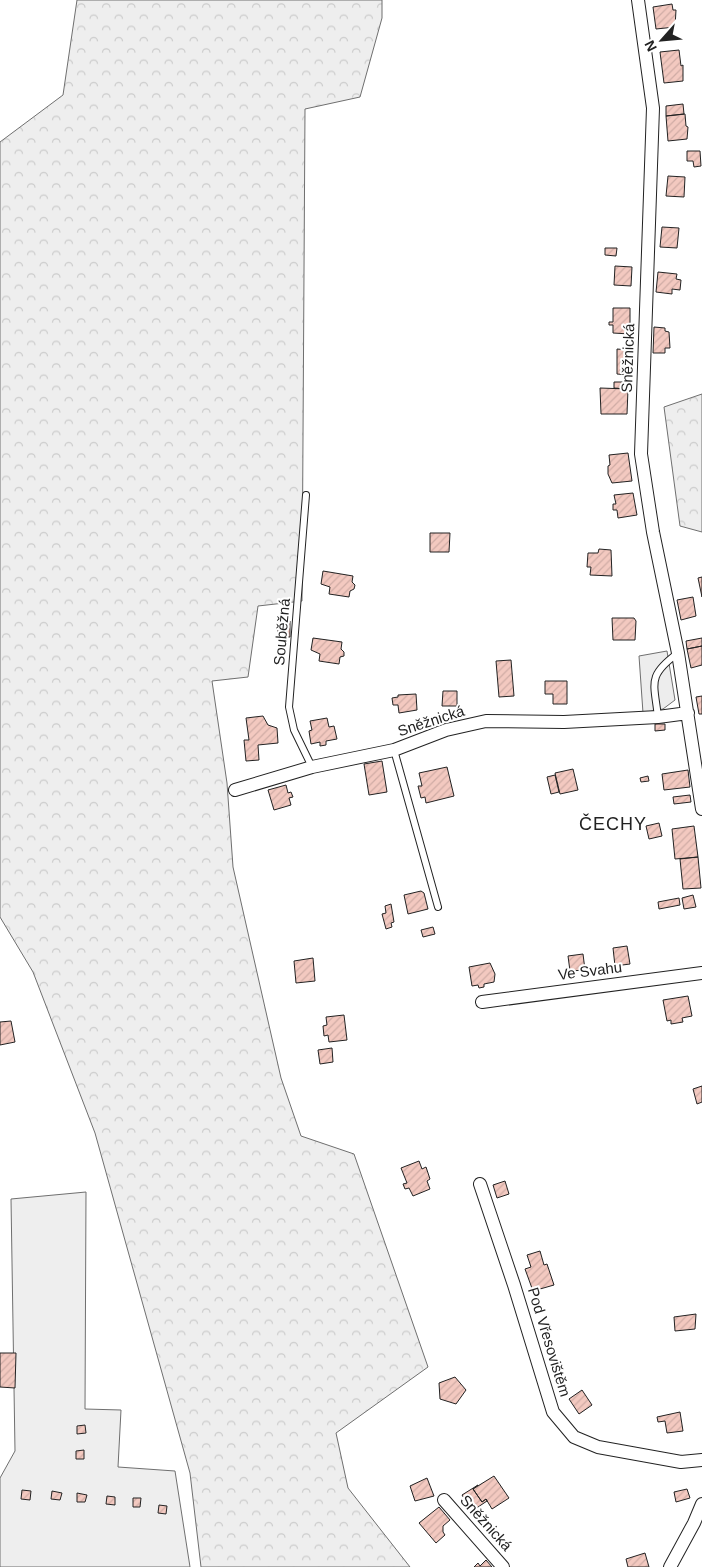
<svg xmlns="http://www.w3.org/2000/svg" width="702" height="1567" viewBox="0 0 702 1567" font-family="Helvetica,sans-serif">
	<style>
		.forest { fill: url(#forest-crowns); stroke: #6f6f6f }
		.garden { fill: #eee; stroke: #6f6f6f }
		.parking { fill: #ededed; stroke: #6f6f6f }
		.building { fill: url(#building-hatch); stroke: #222 }
		.lines { fill: none; stroke-linecap: round; stroke-linejoin: round }
		.service-casing { stroke: #222; stroke-width: 8 }
		.minor-casing { stroke: #222; stroke-width: 14 }
		.service { stroke: #fff; stroke-width: 6 }
		.minor { stroke: #fff; stroke-width: 12 }
		.labels { text-anchor: middle; stroke-width: 4; stroke-linejoin: round; paint-order: stroke }
		.street-label { font-size: 15px; fill: #222; stroke: #fff }
		.quarter-label { font-size: 18px; letter-spacing: 1px; fill: #222; stroke: #fff }
	</style>
	<defs>
		<pattern id="forest-crowns" width="20" height="18" patternUnits="userSpaceOnUse" patternTransform="scale(1.25)"><rect width="20" height="18" fill="#eee"/><path d="M2 6a3 3 0 1 1 6 0M12 15a3 3 0 1 1 6 0" fill="none" stroke="#ccc"/></pattern>
		<pattern id="building-hatch" width="6" height="6" patternUnits="userSpaceOnUse" patternTransform="scale(1.25)"><rect width="6" height="6" fill="#f3c9c0"/><path d="M-1 1l2-2M0 6l6-6M5 7l2-2" fill="none" stroke="#d0aca5"/></pattern>
	</defs>
	<rect width="100%" height="100%" fill="#fff"/>
	<path class="forest" d="M77 0H382V18L360 97 305 109 302 601 258 606 248 677 212 681 227 783 233 867 281 1078 301 1136 354 1154 428 1367 336 1433 348 1488 410 1567H201L190 1473 95 1133 33 972 0 917V142L63 95Z
		M702 394V532L680 526 664 407Z"/>
	<path class="garden" d="M86 1192 85 1409 121 1410 118 1467 175 1471 190 1567H0V1478L15 1451 11 1199Z"/>
	<path class="parking" d="M667 651 675 700 663 709 643 713 639 656Z"/>
	<path class="building" d="M672 4 673 10H676L675 27 656 29 653 7Z
		M679 50 681 66 683 65V81L664 83 660 52Z
		M683 104 684 114 666 116V106Z
		M685 114 686 126 688 127 687 139 668 141 666 116Z
		M687 151H700L701 166 694 167 693 161H687Z
		M668 176 685 177 684 197 666 196Z
		M662 227 679 228 677 248 660 247Z
		M605 248H617L616 256 605 255Z
		M615 266 632 267 631 286 614 285Z
		M658 272 677 274 676 279 681 280 680 290 672 289V294L656 292Z
		M613 308H630V334L613 333V325H609V322H613Z
		M654 327 665 328V331L669 332 670 348H665V353H653Z
		M617 349 629 350 628 375 617 374Z
		M614 382H627L626 389 614 388Z
		M600 388 628 389 627 414H601Z
		M628 453 632 481 612 483 608 474V466L610 465 609 455Z
		M633 493 637 515 618 518 617 510H613V504H616L614 495Z
		M430 533H450L449 552H430Z
		M599 549 611 550 612 576 590 575 591 567H587L588 553H598Z
		M323 571 353 576 352 582 355 585 354 589 350 591 349 597 329 594 330 587 321 584Z
		M702 577V597L698 578Z
		M693 597 696 616 681 620 677 600Z
		M612 618H634L636 621 635 640H613Z
		M279 621H290V637H279L277 626H279Z
		M313 638 342 642 341 649 344 652V656L340 657 339 664 319 661 320 654 311 650Z
		M702 638V646L687 649 686 641Z
		M702 646V665L691 668 687 649Z
		M511 660 514 696 499 697 496 661Z
		M545 681H567V704H553V694H545Z
		M443 691H457V706H442Z
		M416 694 417 710 399 713 398 705H393L392 698 398 697V695Z
		M702 696V714H699L696 697Z
		M263 716 268 725 277 728 278 743 258 745 259 760 246 761 244 740H249L246 718Z
		M327 718 329 727 334 726 337 739 326 741V745L320 746V742L311 744 309 731 312 730 310 721Z
		M655 724H665V730L655 731Z
		M382 761 387 792 369 795 364 764Z
		M447 767 454 796 426 803 425 797 421 798 418 786H422L419 773Z
		M573 769 578 790 560 794 555 773Z
		M688 770 690 787 664 790 662 774Z
		M555 775 559 792 551 794 547 777Z
		M648 776 649 781 641 782 640 778Z
		M286 785 288 793 291 792 293 797 289 798 291 805 274 810 268 790Z
		M690 795 691 802 674 804 673 797Z
		M659 823 662 836 649 839 646 826Z
		M694 826 698 857 675 859 672 829Z
		M698 857 701 888 683 889 680 859Z
		M421 891 424 893 428 909 408 914 404 895Z
		M693 895 696 907 684 909 682 898Z
		M679 898 680 905 659 909 658 902Z
		M391 904 394 922 391 923 392 927 386 929 382 914 386 913 385 906Z
		M433 927 435 934 423 937 421 930Z
		M627 946 630 964 615 966 613 948Z
		M583 954 585 970 570 971 568 956Z
		M313 958 315 981 296 983 294 961Z
		M490 963 495 974 494 982 484 984V987L479 988 478 985 472 986 469 967Z
		M688 996 692 1016 682 1018 683 1022 671 1024V1020L667 1021 663 1000Z
		M344 1015 347 1040 329 1042 328 1035 324 1036 323 1026 327 1025 326 1017Z
		M11 1021 15 1042 0 1045V1022Z
		M332 1048 333 1062 320 1064 318 1050Z
		M702 1086V1102L697 1104 693 1089Z
		M419 1161 422 1169 426 1167 430 1179 427 1181 430 1189 413 1196 409 1188 405 1189 403 1184 407 1183 401 1168Z
		M505 1181 509 1194 497 1198 493 1185Z
		M540 1251 544 1265 547 1264 554 1285 533 1291 525 1269 531 1267 527 1255Z
		M696 1314 695 1329 675 1331 674 1317Z
		M0 1353H16L15 1388 0 1387Z
		M455 1377 466 1390 456 1404 440 1399 439 1383Z
		M582 1390 592 1405 579 1414 569 1399Z
		M680 1412 683 1431 667 1433 665 1421 658 1422 657 1417Z
		M85 1425 86 1433 77 1434V1426Z
		M84 1450V1459H76V1451Z
		M494 1476 509 1498 492 1509 486 1499 482 1502 473 1489Z
		M427 1478 434 1496 415 1501 410 1486Z
		M478 1485 473 1489 482 1502 486 1499 487 1501 472 1511 462 1495Z
		M687 1489 690 1498 676 1502 674 1492Z
		M22 1490 31 1491 30 1500 21 1499Z
		M52 1491 62 1493 60 1500 51 1499Z
		M77 1493 87 1495 85 1502H77Z
		M107 1496 115 1497V1505L106 1504Z
		M133 1498H141L140 1507H133Z
		M159 1505 167 1506 166 1514 158 1513Z
		M439 1507 450 1520 443 1526V1532L445 1535 436 1543 419 1523Z
		M645 1553 649 1567H628L626 1559Z
		M486 1560 492 1567H474L478 1563 480 1566Z"/>
	<g class="lines">
		<defs>
			<path id="service" d="M306 495 289 707 294 730 312 767
				M658 717C654 682 647 676 678 653
				M394 750 438 907"/>
			<path id="minor" d="M638 0 653 108 641 454 653 532 678 653 702 809
				M235 790 312 767 394 750 446 730 486 721 564 722 658 717 688 713
				M482 1002 702 973
				M480 1184 514 1285 553 1412 574 1437 598 1447 681 1462 702 1460
				M444 1500 503 1567
				M670 1567 694 1523 702 1504"/>
		</defs>
		<use href="#service" class="service-casing"/>
		<use href="#minor" class="minor-casing"/>
		<use href="#service" class="service"/>
		<use href="#minor" class="minor"/>
	</g>
	<g class="labels">
		<g class="street-label">
			<text transform="translate(628 358) rotate(-88)" y="5">Sněžnická</text>
			<text transform="translate(282 632) rotate(-85)" y="5">Souběžná</text>
			<text transform="translate(431 721) rotate(-18)" y="5">Sněžnická</text>
			<text transform="translate(590 971) rotate(-7)" y="5">Ve Svahu</text>
			<text transform="translate(549 1342) rotate(73)" y="5">Pod Vřesovištěm</text>
			<text transform="translate(486 1523) rotate(48)" y="5">Sněžnická</text>
		</g>
		<g class="quarter-label">
			<text x="613" y="830">ČECHY</text>
		</g>
	</g>
	<g transform="translate(662 40) rotate(243)" stroke="#ffffff" stroke-width="4" paint-order="stroke">
	<path d="M0-4L9 19L0 12L-9 19Z" fill="#222222"/>
	<text y="-8" font-size="14" font-weight="bold" text-anchor="middle" fill="#222222">N</text>
	</g>
</svg>
